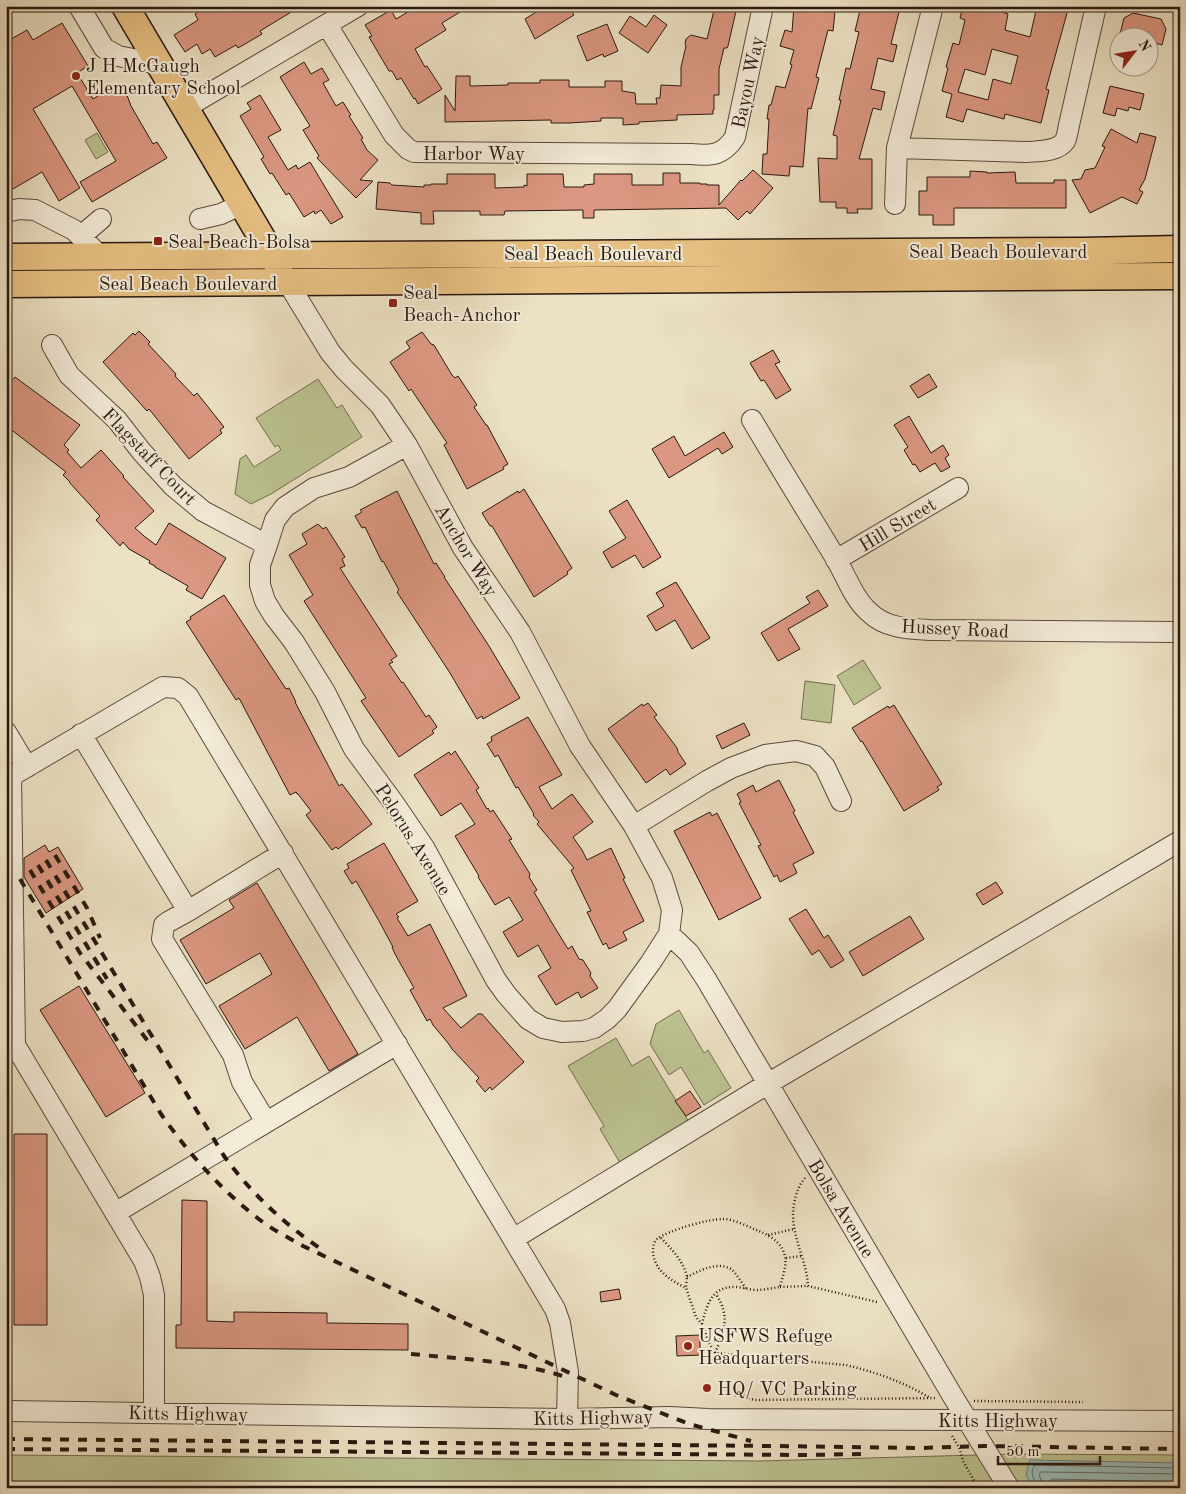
<svg xmlns="http://www.w3.org/2000/svg" width="1186" height="1494" viewBox="0 0 1186 1494" font-family="'Old Standard TT',serif">
	<style>
		.green { fill: #bcc291; stroke: #736d50 }
		.water { fill: #9abcba; stroke: #6d7a76 }
		.lines { fill: none; stroke-linecap: round; stroke-linejoin: round }
		.shore { stroke: #626a64; stroke-width: 1 }
		.building { fill: #db9781; stroke: #2a180f; fill-rule: evenodd }
		.minor-casing { stroke: #5a4a3c; stroke-width: 22 }
		.major-casing { stroke: #2a180f; stroke-width: 29 }
		.path { stroke: #2a180f; stroke-width: 2.5; stroke-dasharray: 1 2.5; stroke-linecap: butt }
		.minor { stroke: #f3ecd9; stroke-width: 20 }
		.major { stroke: #e6c082; stroke-width: 26 }
		.rail { stroke: #2a180f; stroke-width: 4; stroke-dasharray: 9 9; stroke-linecap: butt }
		.poi-dot { fill: #8f2418; stroke: #f3ecd9; stroke-width: 2 }
		.labels { text-anchor: middle; stroke-width: 4; stroke-linejoin: round; paint-order: stroke }
		.poi-label { font-size: 19px; fill: #2a180f; stroke: #f3ecd9; text-anchor: start }
		.street-label { font-size: 19px; fill: #2a180f; stroke: #f3ecd9 }
	</style>
	<rect width="100%" height="100%" fill="#ece1c4"/>
	<filter id="stains"><feTurbulence type="fractalNoise" baseFrequency=".004" numOctaves="4"/><feColorMatrix values="0 0 0 0 .2 0 0 0 0 .09 0 0 0 0 .02 0 0 0 .5 -.17"/></filter>
	<radialGradient id="worn" r=".72"><stop offset=".6" stop-color="#630" stop-opacity="0"/><stop offset="1" stop-color="#630" stop-opacity=".3"/></radialGradient>
	<path class="green" d="M97 133 108 152 96 159 85 140Z
		M318 379 337 408 342 405 362 437 271 494 251 504 235 494 240 459 246 455 254 467 281 450 278 445 275 447 256 418Z
		M863 660 881 688 854 705 837 676Z
		M805 681 835 685 831 723 801 719Z
		M679 1010 704 1053 708 1050 731 1088 704 1105 681 1067 669 1075 650 1044 656 1024Z
		M616 1038 632 1066 649 1056 689 1122 620 1163 600 1129 604 1126 568 1066Z
		M1013 1454 1180 1455V1488H6V1455L760 1461Z"/>
	<path class="water" d="M1030 1460 1180 1463V1488H1033L1026 1475Z"/>
	<g class="lines">
		<path class="shore" d="M1037 1488C1036 1479 1028 1474 1035 1465L1180 1468
			M1043 1488 1042 1482 1039 1475 1041 1472 1180 1474
			M1051 1488 1050 1481 1052 1479 1180 1482"/>
	</g>
	<path class="building" d="M218 6H301L260 31 262 34 245 44 238 48 236 45 215 57 210 49 202 54 197 44 185 52 174 35 198 20 195 14 207 7 210 11Z
		M418 6H470L442 23 446 30 415 49 425 67 427 66 442 89 418 104 415 98 414 99 401 78 397 80 392 71H389L369 37 372 36 365 25 391 10 396 19Z
		M546 6H568L574 15 535 39 525 19Z
		M715 6H735L733 10 736 11 728 46 727 48H724L719 69V95H714V110H713V114L677 115V120L639 122V124L623 125V118H601V121L569 123H551V120L445 122V95L455 111 456 76H470V86L508 85V83H540V80H569V87H605V81H622V91L635 93 636 104H657L656 98H660L661 85 681 86V67L686 46 685 44 686 39 691 35 707 39Z
		M794 6H822V11L835 12 833 31 828 30 816 77 819 78 811 109 808 108 803 167 790 166 789 176 762 174 763 154H767L769 119H767L769 105H771L776 86 785 88 792 65 790 64 794 50 780 46 785 30 792 32Z
		M861 6H898L897 11 899 12 891 44 897 45 893 62 878 58 871 89 885 92 881 110 873 108 859 159H872V209H857L858 213H847V208H836V202H820L818 158 837 159V136L833 135 841 100H839L846 68 850 69 859 32 855 31Z
		M963 6H984L1008 14 1005 30 1030 37 1037 6H1069L1046 89 1049 90 1041 123 1005 114 1004 119 967 109 963 122 946 117 952 94 942 91 948 68 946 67 953 43 959 45 965 20 960 18ZM992 49 1018 56 1011 84 993 79 988 100 958 92 965 69 985 75Z
		M1133 13 1161 19 1166 29 1162 45 1148 41V38H1119L1124 18Z
		M654 15 667 25 648 53 619 33 630 16 646 27Z
		M62 23 88 66 77 73 93 99 101 94 124 87 131 106 153 144 157 142 167 158 92 202 80 182 116 161 72 86 33 109 80 188 59 201 42 172 6 193V42L27 30 33 40Z
		M607 24 618 51 604 57 603 54 587 61 577 36Z
		M304 62 311 74 322 68 329 80 323 83 336 106 343 102 351 115 349 116 363 138 361 139 367 150 378 160 360 180 373 181 356 198 317 158 319 156 303 130 310 126 280 77Z
		M1110 86 1144 94 1140 110 1129 107 1128 111 1117 108 1115 116 1103 113Z
		M260 95 281 130 268 137 288 170 296 165 298 169 310 162 343 217 331 224 321 210 315 214 314 211 304 217 289 193 286 195 272 173 270 174 261 159 264 157 240 116 251 109 247 103Z
		M1111 129 1137 143 1140 133 1156 137 1145 179 1139 190 1143 192 1137 204 1122 197 1090 213 1072 180 1081 179 1085 170 1095 168 1105 147 1102 146Z
		M753 170 773 188 750 214 747 211 738 220 726 208 594 210V218H583V210L505 211 504 215H480V211H433L434 224H421V213L376 209 378 182 390 183 392 185 424 187V185H431V184H447V174H495V188L524 187V185L527 186V174H563L564 187H584V185L594 184V174H632V185H663V173H680V183H700V184H707V185H719V205L741 180 742 181Z
		M970 171 987 172V173L1015 172 1016 183H1054V180H1066V208H954V225H933V215H919V191H927V177H970Z
		M139 331 150 342 148 344 176 374 175 376 194 396 197 393 224 427 220 430 222 433 189 459 149 409 147 411 103 362 133 333 135 335Z
		M422 332 431 344 434 345 452 375 455 378 458 376 477 405 474 407 486 425H487L508 464 503 467 504 469 467 489 444 445 447 443 411 389 409 391 390 362 410 348 406 342Z
		M773 350 780 362 775 364 791 390 776 399 764 380 761 381 750 363Z
		M929 374 937 387 918 398 910 386Z
		M15 377 80 425 64 445 69 450 67 452 81 468 101 450 124 476 123 477 154 511 135 528 144 536 156 545 169 523 226 558 202 599 186 590 188 586 155 567V566L149 563 150 561 129 549 123 542 120 546 96 520 100 516 69 482H70L63 475 66 472 13 431 6 440V388Z
		M909 416 931 453 943 445 949 455 945 458 950 467 941 472 935 463 920 472 915 464 913 465 904 450 908 447 894 425Z
		M724 432 733 447 722 454 718 448 669 478 652 449 674 436 685 456Z
		M524 489 572 568 567 572 568 574 534 597 492 526H490L482 513 518 491 519 493Z
		M397 491 434 564 436 563 445 577H444L489 646 520 698 483 719 482 716 477 719 450 673 397 592 399 590 387 568 383 561 382 562 365 527 362 528 355 516 362 512 360 510Z
		M627 500 661 557 643 568 635 555 612 568 603 552 626 538 609 511Z
		M318 524 323 529 326 527 345 557 342 559 345 566 340 568 397 656 391 660 393 662 389 664 402 683 403 682 405 685 426 717 429 715 437 727 432 731 434 733 399 757 361 701 366 698 304 601 313 595 289 555 307 544 302 534Z
		M676 582 710 638 692 649 675 620 656 631 647 616 664 606 656 593Z
		M818 590 828 606 788 629 800 649 778 661 761 633 810 603 806 597Z
		M224 595 286 689 289 688 296 702H295L339 786 342 784 372 824 338 849 336 847 332 850 306 815 311 811 298 794H297L296 792 290 795 239 698 236 700 186 622 191 619 190 617Z
		M648 703 657 715 654 717 677 748 678 752 686 764 670 775 666 769 646 783 608 729 642 704 643 706Z
		M894 705 942 784 937 787 939 790 904 811 862 741 861 742 852 728 888 706 889 708Z
		M528 717 562 775 539 787 552 809 572 794 593 822 573 837 582 850 587 860 611 848 625 878 623 879 644 921 623 932 627 940 609 949 606 943 603 945 587 912 591 911 571 870 574 868 537 824 539 822 533 815 534 814 522 794 518 787 516 788 498 755 495 757 487 744 492 741 491 737Z
		M744 723 750 735 722 749 716 736Z
		M455 751 479 788 476 790 487 809 488 808 490 812 493 810 512 839 509 840 530 874 529 877 537 890 534 892 552 923 568 949 572 946 579 959 583 960 591 973 590 976 598 988 581 998 578 992 556 1005 538 976 551 968 538 945 518 957 503 932 523 920 509 897 495 905 478 877 479 876 455 836 475 824 461 803 441 816 414 775 449 752 451 755Z
		M779 780 795 811 793 812 814 853 793 864 797 873 780 882 777 875 774 877 758 846 761 845 739 803 741 802 737 794 753 785 756 792Z
		M710 812 712 816 717 813 761 898 719 920 674 831Z
		M384 843 418 901 396 914 399 917 397 918 408 936 430 924 467 996 443 1008 461 1028 478 1014H482L524 1062 492 1090 490 1087 485 1092 476 1081 479 1078 452 1049 448 1043 433 1025 430 1019 427 1021 410 990 414 988 395 954 392 947H393L379 921 356 881 352 884 344 871 349 868 347 864Z
		M45 845 49 852 58 847 83 889 46 913 24 877V858Z
		M996 882 1003 893 983 905 976 894Z
		M257 883 358 1054 329 1071 297 1017 245 1049 219 1006 272 974 260 953 206 984 180 940 234 908 229 900Z
		M806 909 824 938 828 935 844 960 831 968 819 950 812 955 789 919Z
		M910 916 924 939 863 976 849 952Z
		M79 986 145 1093 106 1117 40 1010Z
		M690 1091 701 1107 686 1116 675 1101Z
		M14 1134H47V1325H14Z
		M182 1200 207 1201V1321L234 1322V1312L327 1313V1323L408 1324V1350L176 1348V1325H181Z
		M619 1289 621 1299 601 1302 600 1292Z
		M700 1335V1355L677 1356 676 1336Z"/>
	<g class="lines">
		<defs>
			<path id="minor" d="M79 6 104 48 118 56 159 64
				M327 25 394 135 408 149 414 152 691 154C711 156 723 156 735 137L763 6
				M185 108 358 6
				M897 148 1027 152C1039 151 1057 152 1065 141 1067 137 1068 130 1069 125L1096 6
				M895 204 897 148 933 6
				M6 212 19 209 35 210 74 230 101 257
				M200 219 221 214 242 204
				M81 236 101 219
				M288 283 330 352 344 369 380 405 407 445 463 548 520 632 580 746 634 826 662 878 672 910 669 934 651 962 617 1009 607 1019 594 1028 583 1031 562 1032 543 1028 528 1019 506 994 496 980 425 849 393 802 354 749 325 692 294 642 274 616 265 601 260 585V565L267 545 275 520 285 507 314 488 349 477 407 445
				M52 345 69 375 117 420 141 451 173 486 203 511 267 545
				M752 420C779 466 807 511 835 557 845 574 854 599 869 612 885 628 908 629 930 630L1180 632
				M836 560 958 488
				M6 732 27 767
				M81 734 188 911 283 853
				M11 776 15 1045
				M6 779 163 687 178 688 188 696 555 1309 560 1323 568 1372 567 1419
				M634 826 707 781 731 768 765 755 796 751 815 756 825 767 841 801
				M188 911 168 922 164 925 162 939 233 1055 242 1082 266 1122
				M669 934 689 953 706 979 955 1400 1009 1488
				M6 1030 144 1261 150 1277 154 1295V1412
				M115 1213 397 1044
				M513 1239 769 1083 1180 841
				M6 1411 567 1419 670 1417 708 1419 1180 1421"/>
			<path id="major" d="M125 6 279 267
				M6 257 1082 251 1180 249
				M6 284 1180 276"/>
		</defs>
		<use href="#minor" class="minor-casing"/>
		<use href="#major" class="major-casing"/>
		<path class="path" d="M805 1178C795 1189 791 1212 794 1226 797 1247 807 1265 808 1286L877 1302
			M768 1235 794 1229
			M661 1238C671 1248 683 1261 687 1276 687 1279 686 1284 686 1288
			M786 1258 802 1256
			M687 1277C699 1271 717 1261 731 1269 736 1273 742 1283 746 1289
			M780 1287 808 1286
			M702 1324C707 1304 712 1286 736 1287 743 1287 749 1290 756 1290 764 1290 772 1288 780 1287 782 1277 787 1267 785 1257 783 1244 771 1236 759 1231 748 1227 735 1219 723 1219 708 1219 669 1230 657 1239 654 1242 653 1246 653 1250 653 1270 670 1280 686 1288L696 1317 702 1324 709 1343 715 1353 846 1365C875 1372 904 1382 930 1398
			M715 1353C725 1330 730 1316 716 1294
			M735 1395 755 1400 936 1398
			M974 1401 1083 1402
			M952 1436 959 1447 963 1461 978 1488"/>
		<use href="#minor" class="minor"/>
		<use href="#major" class="major"/>
		<path class="rail" d="M55 855 87 908 100 938
			M46 860 224 1156C250 1192 284 1224 321 1249
			M38 865 107 979
			M30 870 80 953 151 1045
			M20 879 161 1114C189 1154 221 1190 260 1220 273 1230 289 1238 303 1246L616 1395 689 1424 751 1441
			M411 1354C463 1359 516 1361 566 1377
			M6 1439 774 1446 921 1448 984 1446 1180 1449
			M6 1449 802 1455 866 1454"/>
	</g>
	<g class="poi-dot">
		<circle cx="76" cy="76" r="5"/>
		<rect x="153" y="236" width="10" height="10" rx="2.5"/>
		<rect x="388" y="298" width="10" height="10" rx="2.5"/>
		<circle cx="688" cy="1346" r="5"/>
		<circle cx="707" cy="1388" r="5"/>
	</g>
	<g class="labels">
		<g class="poi-label">
			<text x="86" y="72">J H McGaugh<tspan x="86" dy="22">Elementary School</tspan></text>
			<text x="168" y="248">Seal Beach-Bolsa</text>
			<text x="403" y="299">Seal<tspan x="403" dy="22">Beach-Anchor</tspan></text>
			<text x="698" y="1342">USFWS Refuge<tspan x="698" dy="22">Headquarters</tspan></text>
			<text x="717" y="1395">HQ/ VC Parking</text>
		</g>
		<g class="street-label">
			<text transform="translate(747 82) rotate(-78)" y="7">Bayou Way</text>
			<text x="474" y="160">Harbor Way</text>
			<text x="998" y="258">Seal Beach Boulevard</text>
			<text x="593" y="260">Seal Beach Boulevard</text>
			<text x="188" y="290">Seal Beach Boulevard</text>
			<text transform="translate(150 456) rotate(46)" y="7">Flagstaff Court</text>
			<text transform="translate(897 524) rotate(-31)" y="7">Hill Street</text>
			<text transform="translate(467 550) rotate(59)" y="7">Anchor Way</text>
			<text transform="translate(955 628) rotate(3)" y="7">Hussey Road</text>
			<text transform="translate(414 839) rotate(58)" y="7">Pelorus Avenue</text>
			<text transform="translate(842 1208) rotate(59)" y="7">Bolsa Avenue</text>
			<text transform="translate(188 1413) rotate(1)" y="7">Kitts Highway</text>
			<text transform="translate(593 1417) rotate(-1)" y="7">Kitts Highway</text>
			<text x="998" y="1427">Kitts Highway</text>
		</g>
	</g>
	<rect width="1186" height="1494" fill="none" stroke="#ece1c4" stroke-width="25"/>
	<rect x="8" y="8" width="1171" height="1479" fill="none" stroke="#2a180f" stroke-width="2.5"/>
	<rect x="12" y="12" width="1161" height="1469" fill="none" stroke="#2a180f"/>
	<g transform="translate(1134 52) rotate(59)"><circle r="24" fill="#f3ecd9" stroke="#a39788"/>
	<path d="M0-4L9 19L0 12L-9 19Z" fill="#8f2418"/>
	<text y="-8" font-size="14" font-weight="bold" text-anchor="middle" fill="#2a180f">N</text>
	</g>
	<path d="M998 1456v8h102v-8" fill="none" stroke="#2a180f" stroke-width="2.5"/>
	<text x="1006" y="1456" font-size="15" fill="#2a180f" stroke="#f3ecd9" stroke-width="4" paint-order="stroke">50 m</text>
	<rect width="100%" height="100%" filter="url(#stains)"/>
	<rect width="100%" height="100%" fill="url(#worn)"/>
</svg>
